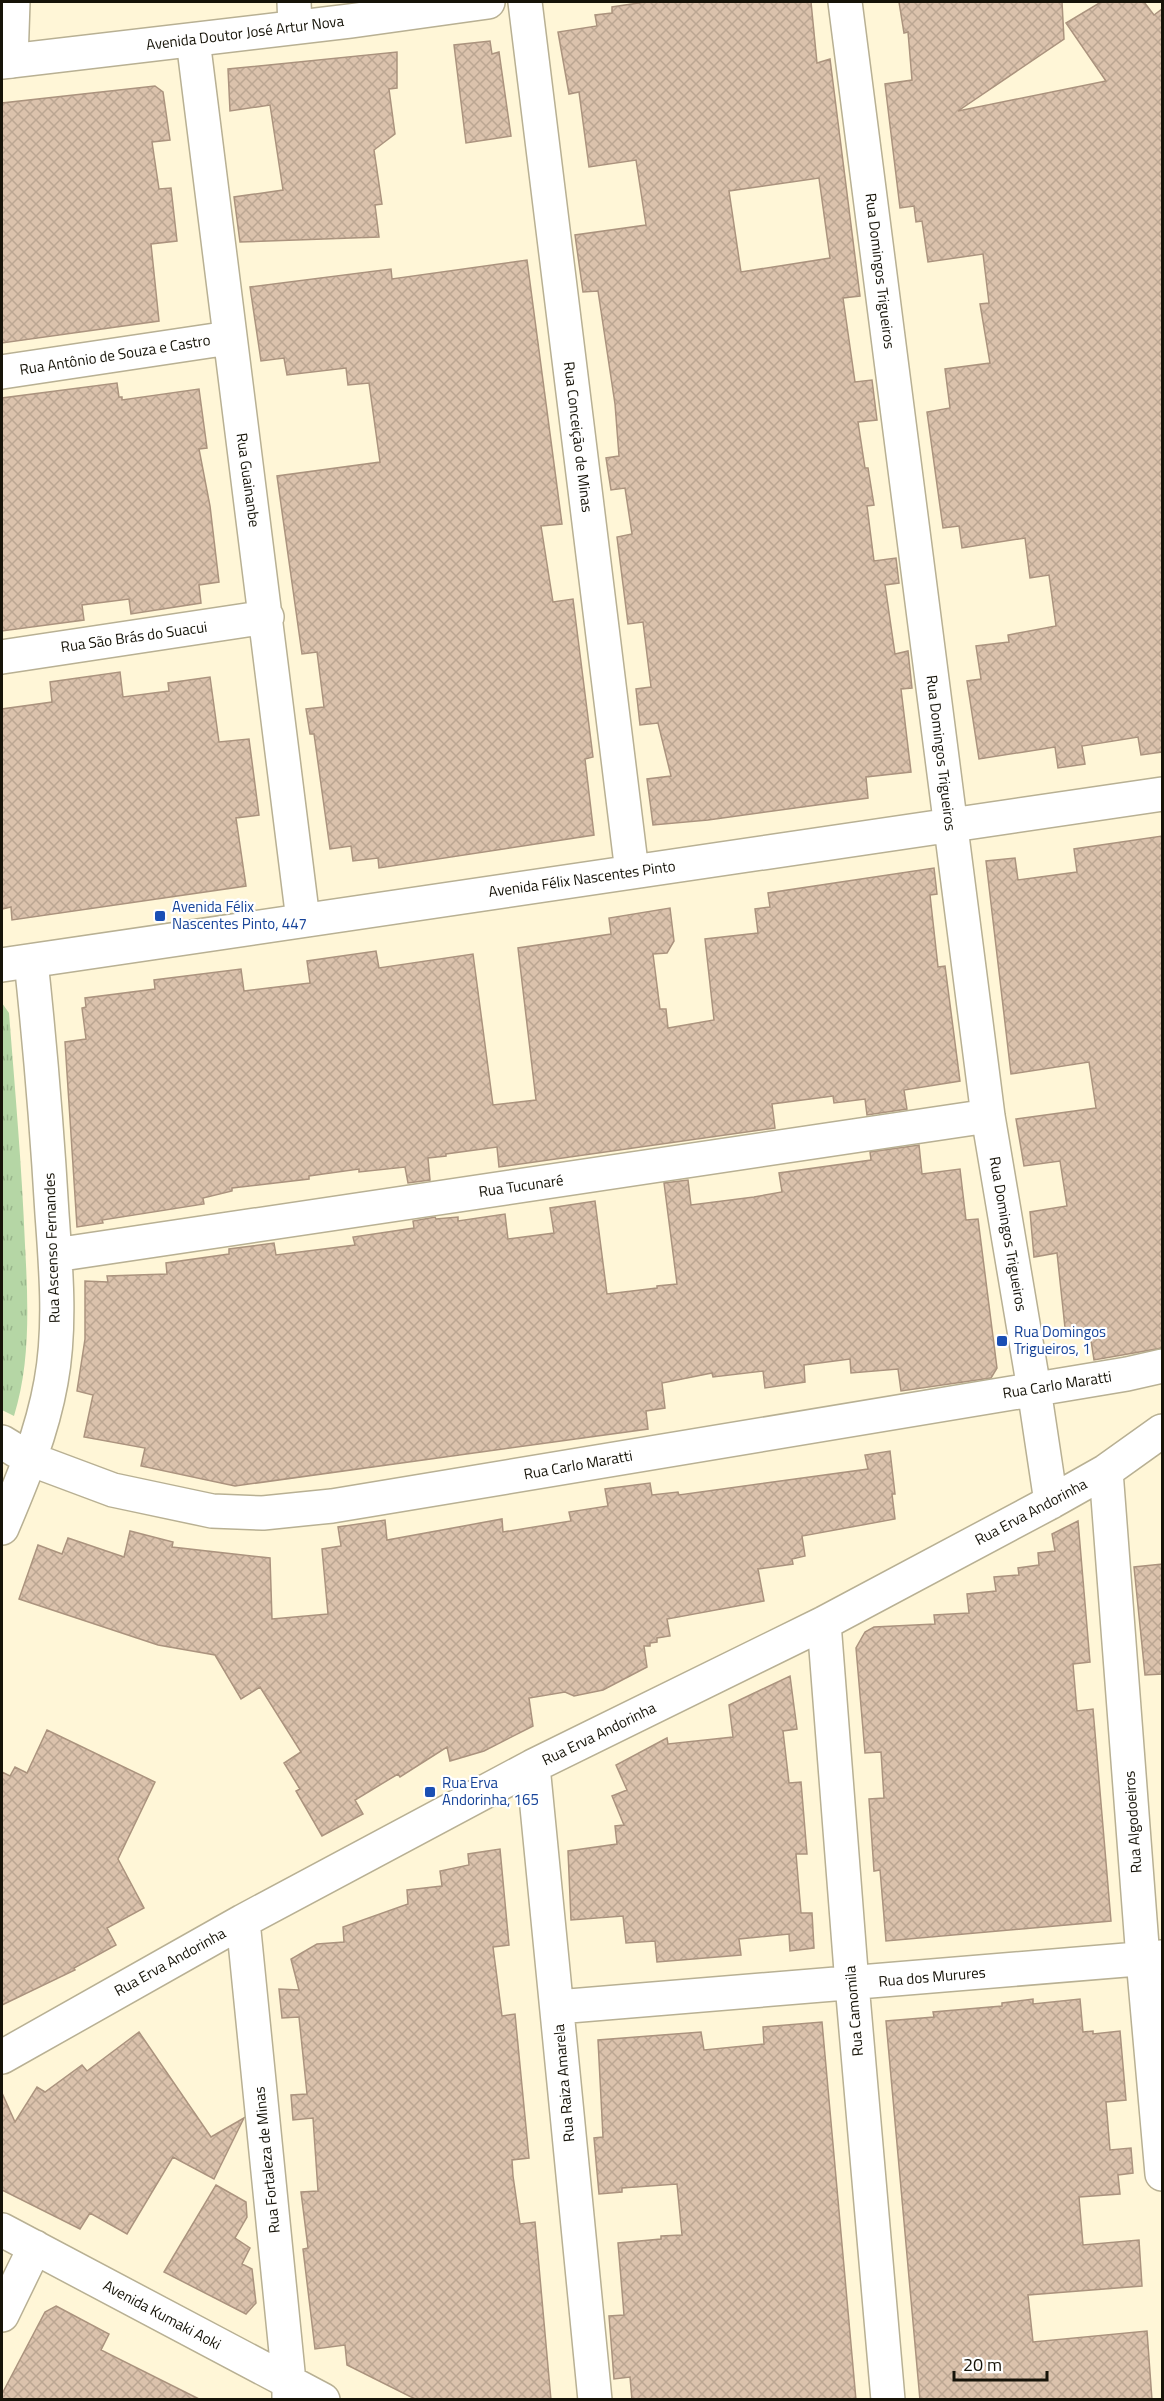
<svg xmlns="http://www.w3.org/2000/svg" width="1164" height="2401" viewBox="0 0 1164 2401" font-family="'Titillium Web',sans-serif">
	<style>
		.park { fill: url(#park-tufts) }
		.building { fill: url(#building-cross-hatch); stroke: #ab937e; stroke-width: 1.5; fill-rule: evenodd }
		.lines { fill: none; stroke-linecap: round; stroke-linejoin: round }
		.minor-casing { stroke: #b8b093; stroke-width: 36 }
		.secondary-casing { stroke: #b8b093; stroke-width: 36 }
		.minor { stroke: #fff; stroke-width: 33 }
		.secondary { stroke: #fff; stroke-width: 33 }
		.transit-dot { fill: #1a4fb4; stroke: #fff; stroke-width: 2 }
		.labels { text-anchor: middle; stroke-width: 4.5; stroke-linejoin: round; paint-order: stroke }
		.street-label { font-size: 15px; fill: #161308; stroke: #fff }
		.transit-label { font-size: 15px; fill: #164399; stroke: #fff; text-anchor: start }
	</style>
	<defs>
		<pattern id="park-tufts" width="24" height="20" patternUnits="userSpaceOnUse" patternTransform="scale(1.5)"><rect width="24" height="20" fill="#b5d6a5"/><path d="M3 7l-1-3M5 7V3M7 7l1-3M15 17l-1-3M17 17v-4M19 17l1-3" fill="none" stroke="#9bb78d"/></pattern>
		<pattern id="building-cross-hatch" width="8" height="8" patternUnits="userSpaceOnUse" patternTransform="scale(1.5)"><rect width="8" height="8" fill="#dbc2ac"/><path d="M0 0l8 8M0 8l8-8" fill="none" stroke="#bba692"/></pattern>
	</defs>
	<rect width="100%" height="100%" fill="#fff6d7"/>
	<path class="park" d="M2 1003 9 1013C15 1090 22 1167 25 1245 28 1301 31 1362 14 1416L2 1410Z"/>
	<path class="building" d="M645 2H811L817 63 830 59 860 296 843 298 855 382 872 380 877 420 858 422 865 468H868L874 505 867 506 874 561 896 558 899 583 885 585 895 654 908 651 912 688 901 689 911 772 866 777 868 798 708 820 653 825 647 779 671 776 658 723 640 725 636 689 651 687 643 622 628 624 617 537 632 534 625 488 611 490 606 458 619 456 615 404 598 291 583 292 575 235 646 225 636 160 589 167 579 92 569 94 558 32 597 26 595 15 612 13V7ZM819 178 830 258 741 272 729 191Z
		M899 2H1062L1064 39 958 111 1106 81 1066 23 1101 2H1144L1154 15 1162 9V752L1141 755 1138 737 1082 746 1085 764 1058 768 1055 747 979 759 967 681 981 679 976 646 1009 642 1008 635 1056 626 1049 575 1030 578 1025 538 962 548 959 526 943 528 927 412 950 408 945 369 990 363 980 304 989 303 983 254 928 262 922 221 916 222 914 206 900 208 885 84 912 80 908 32 904 33Z
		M490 41 492 54 499 52 511 136 466 143 454 45Z
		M397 52V88L389 89 395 134 374 150 382 204 375 205 379 237 240 242 234 197 283 190 270 105 230 111 228 69Z
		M155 86 163 92 170 140 152 142 159 189 171 188 177 241 151 244 159 321 2 343V103Z
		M527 260 562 524 541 526 553 602 573 599 593 757 585 759 594 835 379 868 378 858 353 861 351 846 330 849 314 734H310L306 709 324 707 317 652 302 654 277 476 380 462 369 383 348 385 346 368 287 375 284 358 261 361 250 287 391 269 392 279Z
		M117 383 119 397H122V400L199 389 207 448 199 449 210 506 219 582 199 585 201 603 131 614 129 599 82 605 84 620 2 631V398Z
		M120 672 123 697 169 691 168 683 210 677 219 742 249 739 259 815 236 818 246 886 12 920 11 907 2 909V709L52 702 50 682Z
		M1162 836V1348L1094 1360 1090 1334 1066 1337 1057 1253 1034 1257 1030 1212 1067 1206 1060 1161 1024 1166 1016 1119 1096 1108 1089 1062 1011 1074 986 861 1015 858 1018 880 1077 872 1074 849Z
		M934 868 937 894 930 895 938 967 945 966 960 1081 904 1090 907 1109 867 1115 865 1099 834 1103 833 1096 772 1104 775 1128 499 1167 497 1147 446 1154V1156L428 1158 430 1180 408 1183 405 1167 359 1172V1169L309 1176V1179L232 1188V1191L203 1198 204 1204 102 1220 103 1223 77 1227 65 1042 86 1039 82 1008 86 1007 85 998 155 989 154 980 241 969 244 991 310 983 307 961 376 951 379 968 473 954 493 1105 536 1100 518 948 611 934 609 918 670 908 674 941 667 953 653 954 660 1009H666L668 1028 714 1020 705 939 758 933 755 909 770 907 768 893Z
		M919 1145 922 1174 960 1169 966 1220 978 1219 997 1368 991 1378 901 1391 898 1369 851 1373 850 1359 804 1365 805 1382 765 1388 763 1371 713 1377 712 1373 662 1383 665 1408 646 1411 648 1429 235 1486 141 1466 145 1448 84 1437 93 1395 77 1391 85 1339V1281L108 1282 107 1276 167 1274 166 1263 229 1254V1249L274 1243 276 1255 355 1245 353 1237 414 1228 413 1221 435 1217 436 1219 458 1217V1221L505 1214 508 1239 554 1233 550 1208 595 1201 607 1294 657 1288V1286L677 1284 664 1183 688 1180 691 1205 754 1197 782 1192 779 1173 871 1160 870 1152Z
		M890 1451 895 1494H892L895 1519 802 1536 805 1556 792 1559 793 1564 758 1569 764 1601 667 1619 670 1636 657 1638V1642L650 1643V1646H644L647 1667 603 1690 574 1696 565 1692 529 1698 533 1726 484 1751 450 1761 447 1747 400 1777 398 1774 355 1800 363 1814 322 1836 296 1791 300 1789 284 1763 301 1752 260 1687 241 1699 215 1655 158 1645 19 1599 38 1545 62 1554 68 1538 124 1557 130 1531 173 1542 172 1547 270 1558 272 1619 328 1614 322 1549 341 1546 338 1527 385 1520 387 1540 502 1519 503 1532 571 1521 569 1512 608 1506 605 1489 650 1483 652 1495 678 1492 679 1495 868 1469 865 1455Z
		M1078 1521 1090 1662 1073 1664 1077 1711 1093 1709 1111 1921 886 1941 880 1870 874 1871 869 1799 884 1798 881 1752 865 1753 856 1648 865 1632 874 1627 935 1624 934 1615 969 1613 967 1594 996 1591 994 1577 1019 1575 1018 1568 1039 1565 1038 1553 1055 1551 1052 1534Z
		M1162 1564V1674L1145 1675 1134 1567Z
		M790 1676 797 1729 783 1731 789 1783 801 1782 807 1854H796L801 1913H812L814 1948 790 1951 789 1934 739 1939 741 1955 657 1962 655 1941 626 1943 623 1916 571 1920 568 1851 617 1844 615 1826 624 1825 612 1796 627 1790 616 1765 667 1738 668 1744 733 1737 729 1705Z
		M47 1730 155 1782 118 1859 144 1908 107 1928 116 1945 74 1968 75 1970 2 2005V1772L10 1776 15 1767 27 1773Z
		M500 1849 509 1945 493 1947 502 2016 515 2014 529 2158 512 2160 513 2176 520 2224 535 2222 551 2400H417L347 2365 345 2345 315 2349 303 2249 308 2248 301 2192 318 2191 313 2118 293 2120 291 2095 307 2094 299 2017 282 2018 279 1989 299 1990 291 1959 317 1944 344 1942 343 1927 408 1904 407 1890 442 1886 440 1871 469 1865 468 1854Z
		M1033 1999V2004L1080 1999 1083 2032 1093 2031V2034L1120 2031 1126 2100 1106 2102 1110 2150 1131 2148 1133 2173 1118 2175 1120 2194 1079 2197 1083 2245 1139 2240 1142 2286 1028 2295 1033 2342 1147 2331 1152 2400H920L886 2021 934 2017 933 2012 1002 2006V2003Z
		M822 2022 856 2400H632L630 2377 614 2379 609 2316 624 2315 618 2243 661 2239V2236L682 2235 677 2184 622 2188V2192L599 2194 594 2138 603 2137 598 2040 701 2032 704 2050 764 2044 763 2027Z
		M139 2032 211 2137 244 2118 214 2179 173 2157 127 2234 90 2213 80 2229 2 2190V2093L15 2122 37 2087 45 2092 82 2065 87 2071Z
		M216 2185 246 2202 247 2217 235 2238 250 2248 242 2264 252 2269 256 2303 246 2314 164 2272Z
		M56 2306 109 2334 101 2350 201 2400H2V2394L45 2312Z"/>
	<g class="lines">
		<defs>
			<path id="minor" d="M294 2 295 26
				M525 2 632 872
				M845 2 988 1116 1034 1389 1051 1502
				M193 40C228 334 268 627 303 920
				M11 61 13 2
				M2 372 229 338
				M2 657 267 617
				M2 965 1162 794
				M55 1255 988 1116
				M2 1442 30 1459 113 1490 212 1511 263 1513 332 1506 1127 1374 1162 1366
				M1106 1471 1143 1959 1162 2174
				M2 1528C22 1481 42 1433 51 1382 61 1328 56 1269 52 1214 47 1129 40 1045 31 961
				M824 1623 852 1984 888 2400
				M533 1766 595 2400
				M243 1921 289 2382V2400
				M557 2007 1162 1957
				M2 2057 243 1921 533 1766 824 1623 1051 1502 1106 1471 1162 1431
				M2 2230 323 2400
				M2 2315 35 2247"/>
			<path id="secondary" d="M2 62 350 21 488 2"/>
		</defs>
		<use href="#minor" class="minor-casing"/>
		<use href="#secondary" class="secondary-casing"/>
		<use href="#minor" class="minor"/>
		<use href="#secondary" class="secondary"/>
	</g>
	<g class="transit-dot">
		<rect x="154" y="910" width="12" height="12" rx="3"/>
		<rect x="996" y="1335" width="12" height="12" rx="3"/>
		<rect x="424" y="1786" width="12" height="12" rx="3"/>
	</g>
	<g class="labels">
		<g class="street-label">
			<text transform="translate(245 33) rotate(-7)" y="5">Avenida Doutor José Artur Nova</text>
			<text transform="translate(880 271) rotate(83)" y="5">Rua Domingos Trigueiros</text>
			<text transform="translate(115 355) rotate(-9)" y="5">Rua Antônio de Souza e Castro</text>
			<text transform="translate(578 437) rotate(83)" y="5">Rua Conceição de Minas</text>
			<text transform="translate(248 480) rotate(82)" y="5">Rua Guainanbe</text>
			<text transform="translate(134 637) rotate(-8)" y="5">Rua São Brás do Suacui</text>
			<text transform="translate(941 753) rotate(83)" y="5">Rua Domingos Trigueiros</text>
			<text transform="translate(582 879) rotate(-8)" y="5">Avenida Félix Nascentes Pinto</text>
			<text transform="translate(521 1186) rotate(-8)" y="5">Rua Tucunaré</text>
			<text transform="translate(1008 1234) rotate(80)" y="5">Rua Domingos Trigueiros</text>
			<text transform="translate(52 1248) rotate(-92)" y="5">Rua Ascenso Fernandes</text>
			<text transform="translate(1057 1385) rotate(-9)" y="5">Rua Carlo Maratti</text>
			<text transform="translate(578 1465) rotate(-10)" y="5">Rua Carlo Maratti</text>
			<text transform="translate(1031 1512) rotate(-28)" y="5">Rua Erva Andorinha</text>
			<text transform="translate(599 1734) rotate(-26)" y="5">Rua Erva Andorinha</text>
			<text transform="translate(1133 1822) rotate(-94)" y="5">Rua Algodoeiros</text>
			<text transform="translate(170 1962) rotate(-29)" y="5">Rua Erva Andorinha</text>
			<text transform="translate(932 1977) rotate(-5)" y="5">Rua dos Murures</text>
			<text transform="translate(854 2011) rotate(-95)" y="5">Rua Camomila</text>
			<text transform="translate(564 2083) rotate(-95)" y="5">Rua Raiza Amarela</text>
			<text transform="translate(267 2160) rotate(-96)" y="5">Rua Fortaleza de Minas</text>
			<text transform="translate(162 2315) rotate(28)" y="5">Avenida Kumaki Aoki</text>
		</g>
		<g class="transit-label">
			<text x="172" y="912">Avenida Félix<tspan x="172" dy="17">Nascentes Pinto, 447</tspan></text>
			<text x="1014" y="1337">Rua Domingos<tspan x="1014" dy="17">Trigueiros, 1</tspan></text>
			<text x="442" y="1788">Rua Erva<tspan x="442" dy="17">Andorinha, 165</tspan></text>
		</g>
	</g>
	<rect width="1164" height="2401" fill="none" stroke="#161308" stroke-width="6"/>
	<path d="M954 2371v9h93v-9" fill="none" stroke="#161308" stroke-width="3"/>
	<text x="963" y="2371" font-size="18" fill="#161308" stroke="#ffffff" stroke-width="4.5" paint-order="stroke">20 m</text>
</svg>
